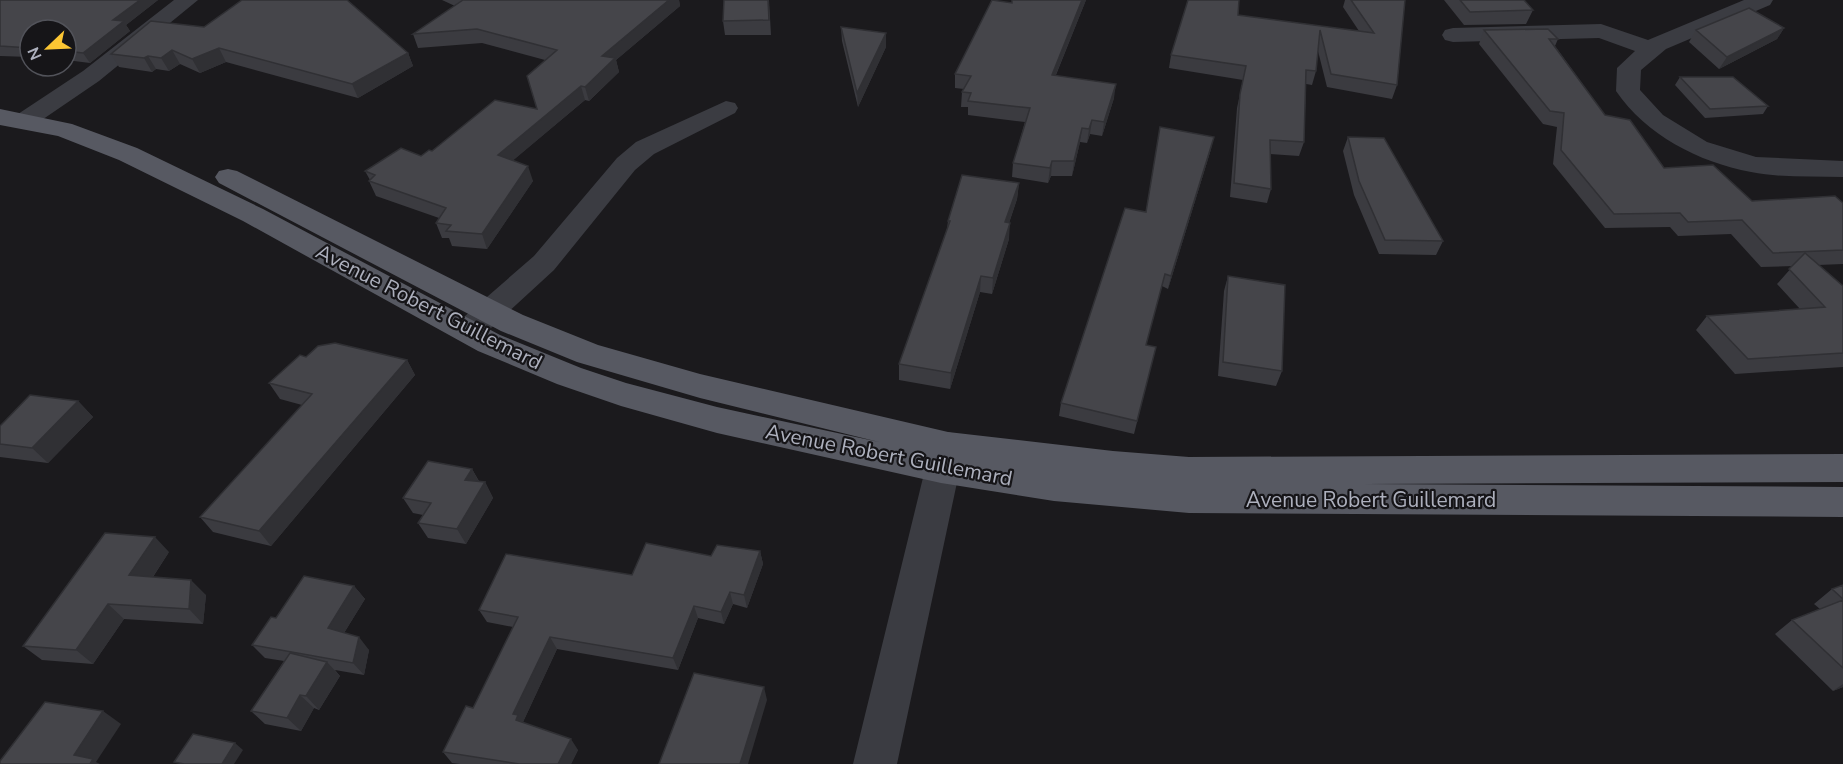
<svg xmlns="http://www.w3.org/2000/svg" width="1843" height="764" viewBox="0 0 1843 764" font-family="'Nunito Sans',sans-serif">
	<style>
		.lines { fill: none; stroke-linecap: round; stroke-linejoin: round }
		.minor { fill: #3b3c42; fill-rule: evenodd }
		.major { fill: #575962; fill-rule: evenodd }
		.wall { fill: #3b3b40 }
		.shaded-wall { fill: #303034 }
		.building { fill: #45454a; stroke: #303034; stroke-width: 1.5 }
		.labels { text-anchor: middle; stroke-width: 4.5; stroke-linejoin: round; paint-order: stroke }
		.street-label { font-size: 21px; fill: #adb0bd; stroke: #161518 }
	</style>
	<rect width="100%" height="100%" fill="#1b1a1d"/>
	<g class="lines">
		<path class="minor" d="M174 0H198L99 81 33 126 24 129 15 126 11 121 15 116 83 71Z
			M1744 0H1773L1770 5 1666 49 1641 70 1640 90 1663 115 1707 142 1756 157 1843 161V177C1813 176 1780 178 1751 172 1698 162 1646 135 1616 91L1617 68 1635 51 1599 38 1453 42 1445 40 1442 35 1445 30 1453 28 1601 24 1648 40Z
			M726 101 735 103 738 108 735 113 654 154 635 170 554 270 479 339 468 342 457 339 452 331 457 323 534 256 617 158 636 142Z
			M948 432 960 435 965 445 897 764H853L931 445 936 435Z"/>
		<path class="major" d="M0 109 72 124 137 148 263 209 500 335 581 368 626 383 717 407 879 442 700 398 577 362 501 331 219 183 215 177 219 171 228 169 237 171 523 315 598 345 700 374 948 432 1113 451 1189 457 1843 454V482L1364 484 1843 487V517L1189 513 1054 501 941 483 717 433 621 406 557 384 478 351 243 221 119 160 58 136 0 125Z"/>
	</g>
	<path class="wall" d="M0 0H158L126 25 130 31 90 63 66 60V30H30V57L0 56Z
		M442 0H679L680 6 616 60 619 72 589 101 585 100 513 160 533 181 487 249 452 246 449 238H442L436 223 439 218 376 196 369 181 370 180 365 171 421 156 537 109 545 60 482 43 418 48 413 34 455 6Z
		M769 0 771 35H725L723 21Z
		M1086 0 1056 75 1114 98 1102 136 1090 134 1087 143 1080 142 1072 176H1051L1048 183 1012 177 1013 163 1025 122 968 115V107H961L962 92 964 89 955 88V74L1012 3Z
		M1345 0H1405L1397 85 1392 99 1327 87 1318 51 1316 71 1312 85 1306 84 1304 142 1299 156 1270 154 1271 189 1267 203 1230 197 1237 108 1243 80 1169 68 1171 55 1238 15 1359 31 1343 7Z
		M1444 0H1524L1533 10 1526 24 1464 25Z
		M151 21 408 53 413 66 358 98 226 62 200 73 180 64 169 71 156 69 152 72 119 67 111 54Z
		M841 27 886 47 858 107 842 41Z
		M1784 28 1777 39 1719 69 1689 42 1696 30Z
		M1484 30 1558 39 1555 46 1605 115 1664 168 1752 201 1843 203V264L1818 265 1843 286V367L1735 374 1696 330 1707 316 1800 309 1777 284 1793 266 1761 267 1731 234 1678 236 1670 227 1605 228 1553 164 1557 127 1543 124 1479 44Z
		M1680 77 1768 106 1763 114 1705 118 1675 85Z
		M1348 137 1443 241 1436 255 1379 254 1354 195 1343 151Z
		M1211 149 1168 289 1162 286 1146 345 1156 347 1134 434 1059 416 1061 403 1146 212Z
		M1019 183 1017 199 1009 223V239L992 294 980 292 950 389 899 380V364L947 229 948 221Z
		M1228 276 1282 371 1276 386 1218 376 1224 291Z
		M306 357 407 360 415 375 271 546 213 532 200 517 302 405 280 399 269 383Z
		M78 401 93 417 48 463 0 457V426Z
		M472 469 479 481 485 482 493 498 466 544 428 538 418 523 423 515 413 513 403 498Z
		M760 551 763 564 747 608 733 604 724 624 698 618 678 670 557 649 523 722 578 750 571 764H460L452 763 443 752 473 708 513 627 487 622 479 610 711 556Z
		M169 552 153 577 206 595 203 624 124 619 93 664 42 660 23 646Z
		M1843 585V687L1833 691 1775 634 1792 620 1820 609 1814 604 1832 589Z
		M354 586 365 599 344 633 369 650 364 675 335 670 340 676 319 710 314 708 301 731 265 724 251 711 284 661 265 658 252 645 276 618Z"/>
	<path class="shaded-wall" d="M140 0H158L126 25 130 31 90 63 83 53 113 20Z
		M669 0H679L680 6 616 60 619 72 589 101 585 87 602 56Z
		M1082 0H1086L1050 89 1052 75Z
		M1784 28 1777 39 1719 69 1727 57Z
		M886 33V47L858 107 857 93Z
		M219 48 226 62 200 73 192 59Z
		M172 50 180 64 169 71 161 58Z
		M408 53 413 66 358 98 352 84Z
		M148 56 156 69 152 72 144 58Z
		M1116 84 1114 98 1102 136 1104 122Z
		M581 86 585 100 503 169 498 155Z
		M1092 120 1090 134 1087 143 1089 129Z
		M1082 128 1080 142 1072 176 1074 161Z
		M1214 137 1211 149 1168 289 1171 276Z
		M1052 161 1051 176 1048 183 1050 168Z
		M528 166 533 181 487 249 482 234Z
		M1019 183 1017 199 1004 238 1005 222Z
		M1010 223 1009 239 992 294 993 278Z
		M981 276 980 292 950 389 951 373Z
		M407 360 415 375 271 546 259 531Z
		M78 401 93 417 48 463 32 448Z
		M472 469 480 484 465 480Z
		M485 482 493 498 466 544 457 529Z
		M155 537 169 552 144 590 129 575Z
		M760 551 763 564 747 608 744 595Z
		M191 580 206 595 203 624 189 609Z
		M354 586 365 599 339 641 328 628Z
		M730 592 733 604 724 624 721 612Z
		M108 604 124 619 93 664 76 650Z
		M694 606 698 618 678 670 673 658Z
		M359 637 369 650 364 675 353 663Z
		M550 637 557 649 523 722 516 720 513 714Z
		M327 662 340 676 319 710 306 696Z
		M1843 684V687L1833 691Z
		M764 687 767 700 748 764H740Z
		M300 695 314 708 301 731 287 718Z
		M103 711 121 724 96 762 100 764H87L74 755Z
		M571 739 578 750 571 764H558Z
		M235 743 243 750 234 764H222Z"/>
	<path class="building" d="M0 0H140L113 20 124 21 83 53 66 51V30H30V48L0 46Z
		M242 0H347L408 53 352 84 219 48 192 59 172 50 161 58 148 56 144 58 111 54 151 21 204 27Z
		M463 0H669L602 56 615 58 585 87 581 86 498 155 528 166 482 234 446 231 451 225 436 223 446 208 369 181 375 175 365 171 401 148 421 156 429 150 432 151 495 100 537 109 527 76 557 50 477 29 413 34Z
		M724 0H768L769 20 723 21Z
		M992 0 1012 3V0H1082L1052 75 1116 84 1104 122 1092 120 1089 129 1082 128 1074 161H1052L1050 168 1013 163 1030 108 968 101 971 93 962 92 971 76 955 74Z
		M1188 0H1239L1238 15 1374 33 1351 0H1405L1397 85 1331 74 1320 30 1316 71 1306 70 1304 142 1270 140 1271 189 1234 183 1240 94 1246 66 1171 55Z
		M1460 0H1524L1533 10 1470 12Z
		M1749 8 1784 28 1727 57 1696 30Z
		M841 27 886 33 857 93Z
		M1548 29 1558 39H1549L1605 115 1630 120 1664 168 1713 165 1752 201 1835 196 1843 203V250L1773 253 1742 220 1688 222 1680 213 1614 214 1561 150 1564 113 1550 111 1484 30Z
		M1680 77H1733L1768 106 1710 109Z
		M1160 127 1214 137 1171 276 1165 274 1146 345 1156 347 1137 421 1061 403 1125 208 1146 212Z
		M1348 137 1384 138 1443 241 1385 240 1359 181Z
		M962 175 1019 183 1005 222 1010 223 993 278 981 276 951 373 899 364 950 221H948Z
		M1805 253 1843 286V353L1748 359 1707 316 1825 307 1789 269Z
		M1228 276 1285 285 1282 371 1223 362Z
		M335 343 407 360 259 531 200 517 312 394 269 383 300 355 306 357 318 346Z
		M30 395 78 401 32 448 0 444V426Z
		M428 461 472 469 465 480 485 482 457 529 418 523 431 503 403 498Z
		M105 533 155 537 129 575 191 580 189 609 108 604 76 650 23 646Z
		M646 543 711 556 717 545 760 551 744 595 730 592 721 612 694 606 673 658 550 637 513 714 518 715 516 720 571 739 558 764H519L443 752 466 706 473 708 518 617 479 610 506 554 632 575Z
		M304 576 354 586 328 628 359 637 353 663 252 645 271 617 276 618Z
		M1843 585V599L1832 589Z
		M1843 600V668L1792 620Z
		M290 653 327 662 306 696 300 695 287 718 251 711Z
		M694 673 764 687 740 764H659Z
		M45 702 103 711 74 755 93 759 90 764H0V761Z
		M193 734 235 743 222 764H184L174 762Z"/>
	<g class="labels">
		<g class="street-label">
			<text transform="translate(429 307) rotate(27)" y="7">Avenue Robert Guillemard</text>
			<text transform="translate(889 455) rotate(11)" y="7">Avenue Robert Guillemard</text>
			<text x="1371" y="507">Avenue Robert Guillemard</text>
		</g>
	</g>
	<g transform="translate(48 48) rotate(247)"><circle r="28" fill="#161518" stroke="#52535a" stroke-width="1.5"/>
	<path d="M0-4.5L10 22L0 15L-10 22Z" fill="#fcc633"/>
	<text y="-9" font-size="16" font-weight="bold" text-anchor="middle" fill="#adb0bd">N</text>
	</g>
</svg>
